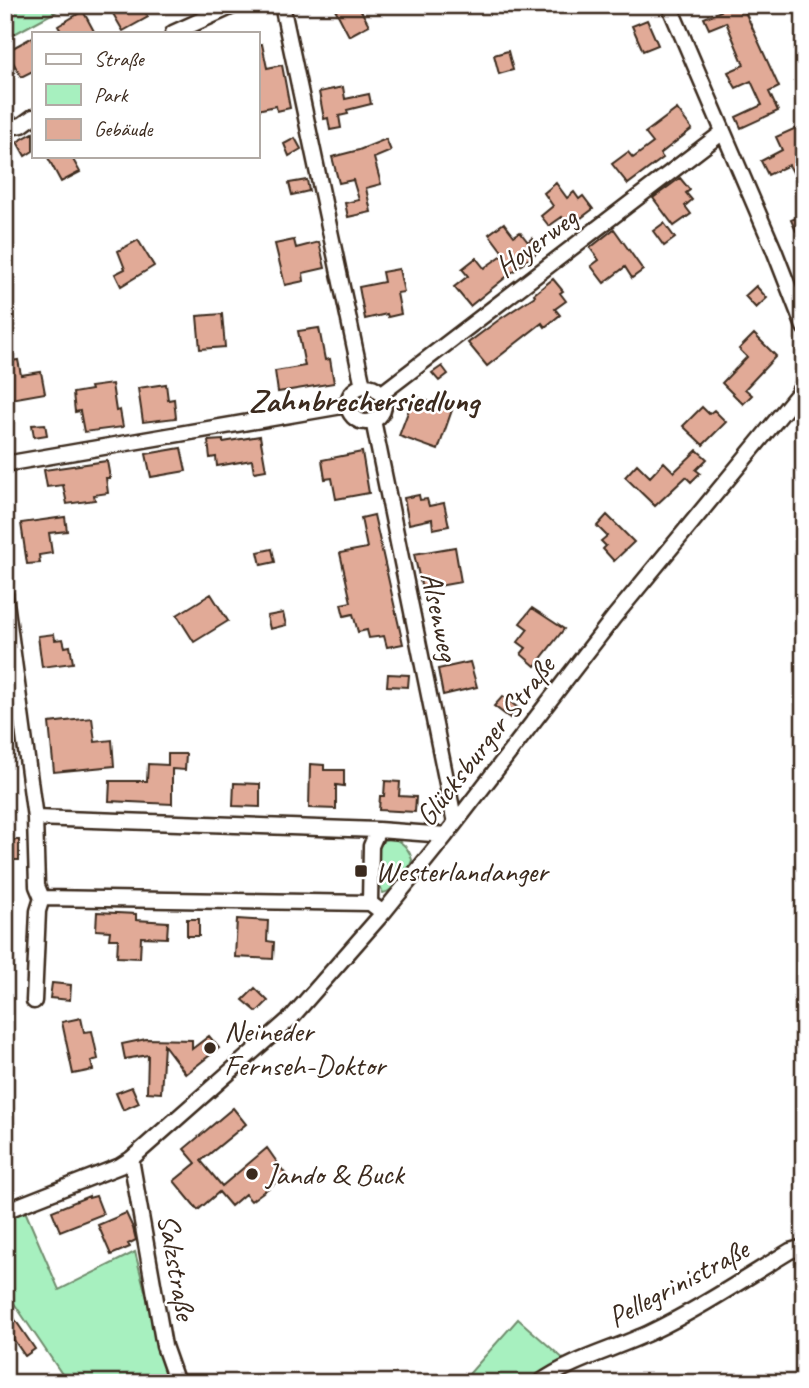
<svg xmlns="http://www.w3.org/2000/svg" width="809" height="1388" viewBox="0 0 809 1388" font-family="Caveat,sans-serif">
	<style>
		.green { fill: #a7f0bf; stroke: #718d6e; stroke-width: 2 }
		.building { fill: #e1aa97; stroke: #3b2a1e; stroke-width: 2 }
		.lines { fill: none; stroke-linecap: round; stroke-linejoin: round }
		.minor-casing { stroke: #3b2a1e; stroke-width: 19 }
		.minor { stroke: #fff; stroke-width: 14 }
		.poi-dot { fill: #3b2a1e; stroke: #fff; stroke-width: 2.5 }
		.labels { text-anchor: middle; stroke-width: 5; stroke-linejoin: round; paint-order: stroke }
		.street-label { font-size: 30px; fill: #3b2a1e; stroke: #fff }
		.poi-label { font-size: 30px; fill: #3b2a1e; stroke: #fff; text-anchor: start }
		.neighbourhood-label { font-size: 32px; font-weight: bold; fill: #3b2a1e; stroke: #fff }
	</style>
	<rect width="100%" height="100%" fill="#fff"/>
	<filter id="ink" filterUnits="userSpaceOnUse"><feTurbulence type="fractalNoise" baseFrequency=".0143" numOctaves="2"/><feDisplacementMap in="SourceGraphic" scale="14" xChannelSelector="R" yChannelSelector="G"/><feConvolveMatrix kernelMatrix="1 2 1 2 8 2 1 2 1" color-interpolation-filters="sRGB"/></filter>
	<g filter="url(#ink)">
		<path class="green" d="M5 5H68L5 39Z
			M391 838C402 841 409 848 412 860 408 873 397 890 383 893 373 878 373 854 384 840Z
			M25 1211 59 1290 135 1252 165 1369 172 1383H68L5 1290V1220Z
			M518 1319 566 1361 531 1383H461Z"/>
		<path class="building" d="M108 5H141L148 17 123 31Z
			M333 5H358L369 25 349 36Z
			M718 5H742L779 87 769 92 778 111 741 128 736 117 762 105 751 81 736 88 733 83 728 72 744 65 726 22 709 29 704 18 721 11Z
			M83 11 95 33H62L58 26Z
			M647 20 658 45 643 51 632 26Z
			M33 37V71L21 77 7 51Z
			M262 44 267 68 282 65 290 108 277 111 276 106 257 110V45Z
			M508 51 513 70 499 74 494 55Z
			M343 87 345 99 369 94 371 104 347 110 348 114 339 116 341 128 330 130 328 118 324 119 319 92Z
			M677 109 692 129 660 154 663 158 628 184 612 164 628 152 633 158 653 143 645 133Z
			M796 128 804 144V172L795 176 789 165 768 175 761 161 782 150 776 137Z
			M33 133V151L25 156 17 142Z
			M295 138 301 149 289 156 284 144Z
			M386 139 391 151 374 158 381 184 366 188 371 212 348 217 345 203 359 200 353 180 339 183 332 157 359 150Z
			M47 156H71L80 172 61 182Z
			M680 178 690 190 686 193 692 200 685 206 691 214 674 226 653 198Z
			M307 180 309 191 292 195 289 183Z
			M556 183 567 198 574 192 579 199 583 196 593 209 569 227 562 217 549 226 541 216 553 206 544 193Z
			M804 215V228L796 231 791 220Z
			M504 223 514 236 520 232 528 242 532 238 541 249 470 306 454 287 468 276 462 269 476 258 484 268 504 254 489 234Z
			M664 223 675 238 664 246 653 231Z
			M614 229 643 270 632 278 625 267 604 283 591 266 599 260 590 248Z
			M138 240 154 266 121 286 115 274 125 269 118 251Z
			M294 240 296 248 319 242 325 268 303 273 304 281 285 285 275 244Z
			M399 269 404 292 397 293 401 314 388 317 387 314 365 319 359 287 384 282 382 272Z
			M553 279 563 291 560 293 566 301 555 309 560 315 545 327 542 323 487 366 468 343 500 319 535 296 534 294Z
			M756 286 767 298 756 308 745 296Z
			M222 314 225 347 200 349 197 316Z
			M319 328 325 360 330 359 334 383 278 392 275 371 305 366 298 331Z
			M754 334 776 356 745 389 752 395 743 404 722 383 747 357 739 349Z
			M18 360 21 375 41 372 45 393 5 400V362Z
			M442 366 448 374 439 381 432 373Z
			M112 384 116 411 120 410 123 427 84 432 80 411 75 412 73 393 91 390 90 387Z
			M166 384 168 400 174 399 176 418 143 422 138 388Z
			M414 396 452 410 438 450 399 436Z
			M702 407 709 414 714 410 726 422 703 445 683 426Z
			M45 424 47 435 34 437 32 425Z
			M260 436 266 470 254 472 252 460 217 466 216 457 210 458 208 441 223 440V442Z
			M181 448 186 471 151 477 146 454Z
			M697 450 707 459 696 470 700 473 691 482 686 477 655 506 625 477 637 464 650 477 664 462 674 472Z
			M362 452 369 493 336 499 332 478 325 479 322 460Z
			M107 461 110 478H106L108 493 94 495 95 500 67 504 63 485 47 487 44 470Z
			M419 495 420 500 427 499 429 506 444 503 449 526 433 529 432 519 409 524 404 498Z
			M374 515 403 644 387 647 384 636 369 638 367 630 358 632 353 614 344 616 341 604 351 602 340 553 367 548 361 518Z
			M607 515 634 542 614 561 603 549 606 546 601 541 607 536 597 526Z
			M65 517 67 531 49 533 52 553 39 555 40 563 27 564 21 523Z
			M455 547 461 582 422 589 414 554Z
			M272 549 275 562 261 565 258 552Z
			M211 594 228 621 194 642 177 615Z
			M532 608 564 629 535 666 521 654 526 648 518 642 528 629 520 623Z
			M283 613 286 625 270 629 267 616Z
			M54 634 55 640 63 639 65 647 70 646 73 663 42 667 38 636Z
			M470 662 477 687 443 695 438 669Z
			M388 674 409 675 408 687 387 686Z
			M503 696 518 708 510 718 494 706Z
			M92 718 95 742 112 740 114 766 54 772 49 723Z
			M168 754H186L185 770 172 769V804L109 801 110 781H147L148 764 168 765Z
			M310 764 324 765V770H344V786L336 785V809L309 808Z
			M385 781 400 782 399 796 416 797 415 812 379 810 380 796H384Z
			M234 783 260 784V807L233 806Z
			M5 840H19V860H5Z
			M97 912 136 914V920L168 922 167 938 141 937 140 958 117 957 118 939H109L110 931 96 930Z
			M187 919H199V936H187Z
			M237 919 268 921 267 941 274 942 273 959 235 957Z
			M52 983 71 985 70 1000 50 998Z
			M255 988 268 1001 257 1012 243 1000Z
			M81 1018 84 1032 92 1031 98 1059 91 1061 93 1070 73 1074 62 1022Z
			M209 1036 219 1048 186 1074 164 1045 161 1093 147 1092 148 1055 125 1059 122 1044 146 1039 192 1040V1049Z
			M132 1087 139 1103 123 1110 116 1093Z
			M233 1108 246 1124 201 1161 222 1186 267 1148 286 1175 251 1201 245 1194 231 1206 219 1192 198 1210 174 1181 196 1163 184 1149Z
			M89 1196V1198L96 1196 103 1214 60 1231 52 1211Z
			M126 1213 133 1228 136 1240 128 1244 130 1247 111 1255 98 1225Z
			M5 1305 35 1349 25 1356 5 1327Z"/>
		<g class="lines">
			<defs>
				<path id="minor" d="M282 5 363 386
					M669 5 774 250 804 327
					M173 33 235 5
					M5 128 22 125 33 117
					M348 404a18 18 0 1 1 36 0a18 18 0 1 1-36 0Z
					M381 394 723 132
					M373 420 455 823
					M5 464 348 405
					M5 594 35 818 37 886 42 898 38 911 34 1001
					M35 818 378 830 446 835
					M42 898 370 903 383 913
					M370 903 371 846 378 830
					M131 1159 164 1346 177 1383
					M5 1211 120 1166 131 1159 291 1018 383 913 446 835 614 617 797 395 804 383
					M539 1383C573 1359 613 1350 651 1332 699 1309 744 1279 790 1251L804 1247"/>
			</defs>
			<use href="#minor" class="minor-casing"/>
			<use href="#minor" class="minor"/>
		</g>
	</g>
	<g class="poi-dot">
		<rect x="354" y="864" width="14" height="14" rx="3.5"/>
		<circle cx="210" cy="1048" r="7"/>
		<circle cx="252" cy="1174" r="7"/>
	</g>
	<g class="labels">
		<g class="street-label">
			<text transform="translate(536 242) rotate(-37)" y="10">Hoyerweg</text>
			<text transform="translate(440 616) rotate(78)" y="10">Alsenweg</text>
			<text transform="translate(485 741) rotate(-52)" y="10">Glücksburger Straße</text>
			<text transform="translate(177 1267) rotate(80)" y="10">Salzstraße</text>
			<text transform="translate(678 1283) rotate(-28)" y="10">Pellegrinistraße</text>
		</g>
		<g class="poi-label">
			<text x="375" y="881">Westerlandanger</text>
			<text x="224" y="1041">Neineder<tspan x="224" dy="34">Fernseh-Doktor</tspan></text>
			<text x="266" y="1184">Jando &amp; Buck</text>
		</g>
		<g class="neighbourhood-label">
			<text x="364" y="411">Zahnbrechersiedlung</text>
		</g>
	</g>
	<rect width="809" height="1388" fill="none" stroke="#fff" stroke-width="28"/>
	<rect x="14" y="14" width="781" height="1360" fill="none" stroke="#3b2a1e" stroke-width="2.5" filter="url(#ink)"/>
	<rect x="32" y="32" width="228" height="126" fill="#ffffff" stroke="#b1aaa5" stroke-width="2"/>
	<rect x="46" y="54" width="35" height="10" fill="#ffffff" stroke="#b1aaa5" stroke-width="2"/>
	<text x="94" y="66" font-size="21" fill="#3b2a1e">Straße</text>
	<rect x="46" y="84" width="35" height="21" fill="#a7f0bf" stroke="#b1aaa5" stroke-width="2"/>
	<text x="94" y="102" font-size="21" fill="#3b2a1e">Park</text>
	<rect x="46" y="119" width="35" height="21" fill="#e1aa97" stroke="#b1aaa5" stroke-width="2"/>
	<text x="94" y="136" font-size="21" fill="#3b2a1e">Gebäude</text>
</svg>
